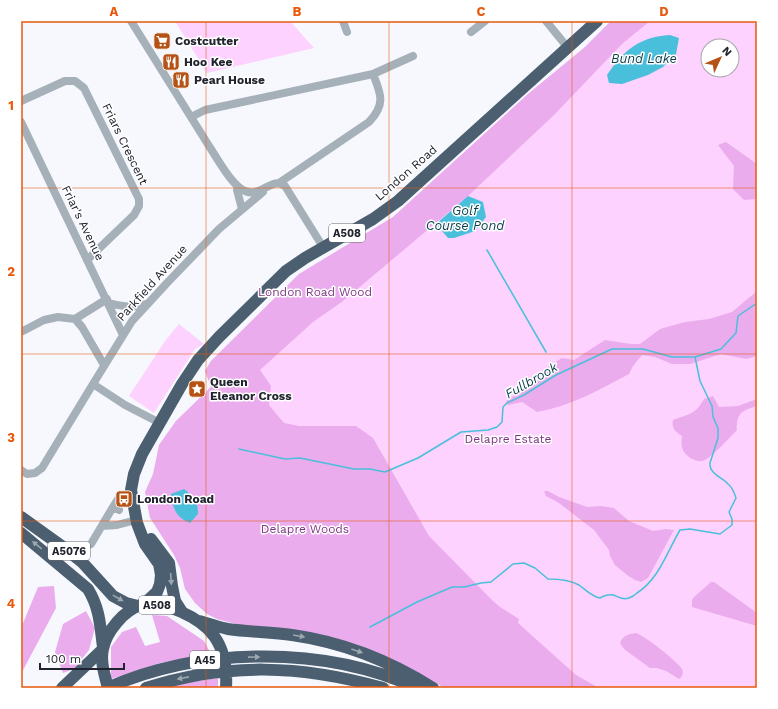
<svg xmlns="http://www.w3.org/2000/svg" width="778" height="709" viewBox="0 0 778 709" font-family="'Work Sans',sans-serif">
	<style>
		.green { fill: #fdd2fe; fill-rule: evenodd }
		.forest { fill: #eaaced }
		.water { fill: #49bfdb }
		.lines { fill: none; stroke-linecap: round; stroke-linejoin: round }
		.stream { stroke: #49bfdb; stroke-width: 1.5 }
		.minor { stroke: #a6b0b9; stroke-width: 8 }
		.highway { stroke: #4b5f70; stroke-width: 12 }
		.oneway { fill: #9ca7b0 }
		.grid { fill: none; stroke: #e8590c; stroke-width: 1; stroke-opacity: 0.55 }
		.labels { text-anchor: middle; stroke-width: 3; stroke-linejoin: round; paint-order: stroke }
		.shield { fill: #fff; stroke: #64666d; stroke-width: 1 }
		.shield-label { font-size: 11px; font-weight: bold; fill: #21242e }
		.poi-label { font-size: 12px; font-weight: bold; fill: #21242e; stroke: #fff; text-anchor: start }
		.street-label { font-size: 12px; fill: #21242e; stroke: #fff }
		.park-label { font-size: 12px; fill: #7b3480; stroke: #fff }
		.water-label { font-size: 13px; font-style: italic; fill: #083f4b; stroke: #fff }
		.neatline { fill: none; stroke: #e8590c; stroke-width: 1.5 }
		.grid-label { font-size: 13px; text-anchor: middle; font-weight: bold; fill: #e8590c }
	</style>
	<rect width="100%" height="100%" fill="#f6f8fe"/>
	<path class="green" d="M175 21H290L314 48 207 73Z
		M611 21H757V688H444L415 671 217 619 210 602 159 445 176 421 211 387 205 371 211 361 299 274 393 217 528 94 585 47ZM708 46H732V70H708Z
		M179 324 204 344 195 349 154 413 129 396 165 341Z"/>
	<path class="forest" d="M611 21H650L622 44 554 115 468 196 343 301 313 322 260 370 271 386 269 405 284 423 299 426H356L373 438 429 536 492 600 500 607 519 619 518 623 576 675 599 688H444L415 671 217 619 207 614 195 603 185 589 180 568 174 555 150 518 145 492 153 474 159 445 176 421 211 387 205 371 211 361 299 274 393 217 528 94 585 47Z
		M726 142 757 164V199L744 200 733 189 734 166 718 145Z
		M757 291V356L746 359 721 354 690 364H672L655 357 642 355 633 366 629 374C599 390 571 406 537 412L522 402 508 405 506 401 542 378 549 366 562 358 574 360 605 340 631 344H640L660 329 685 322 709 319 732 312Z
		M713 396 719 407 738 406 757 399V406C746 410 739 410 737 423 737 425 736 427 737 430 730 437 711 459 702 461 698 462 691 459 688 456 681 451 681 443 682 436 676 432 671 428 673 420 690 413 694 416 704 399Z
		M544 491H548L559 497 587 507 601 506 614 508 629 521 653 531 666 529 674 530 648 578 641 582 635 580 627 575 615 565 610 556 609 550 594 530 559 503 546 496Z
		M711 582H714L757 613V626L692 607V600L694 597Z
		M54 586 56 608 21 674V628L38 587Z
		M86 611 95 628 89 650 74 669 63 673 55 652 63 624Z
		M152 615 167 616 204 641 211 654 160 663 111 679V647L122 632 136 627 145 646 160 642Z
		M636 633C645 636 677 661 682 669 683 672 683 672 682 676L679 679 666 671 657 668H650L628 652 624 649 620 643C623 635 629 634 636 633Z
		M218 678V688H166L177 684Z"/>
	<path class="water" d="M670 35 679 38 676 54 663 67 648 75 622 84 609 83 607 75C624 50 639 37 670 35Z
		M468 196 483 202 486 217 475 231 454 238H448L436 224Z
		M184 489C194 497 198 500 198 514L190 523C175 517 173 508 171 494Z"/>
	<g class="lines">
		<path class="stream" d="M487 250 546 352
			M239 449 285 459 300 458 354 469H370L385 472 418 458 461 432 488 430 497 427 502 422 503 407 507 403 524 395 556 375 612 349H643L672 357H695L721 349 736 333 738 316 757 303
			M370 627 417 602 452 587H464L481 583 491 582 513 564 524 563 535 568 548 579C558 579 570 580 579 585 586 590 591 596 600 598 617 589 617 602 629 598 632 597 635 595 637 593 659 579 667 552 680 530L690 529 720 534 732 525V519L729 512 736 498C734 492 733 488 728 484 722 477 709 474 710 463L718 438V428L713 417 712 406 700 381 695 357"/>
		<path class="minor" d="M131 21C157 63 183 105 209 146 217 158 232 186 245 191 258 197 267 183 279 183L369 122C386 104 381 94 373 74
			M343 21 347 32
			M546 21 568 48
			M471 32 485 21
			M21 101 65 81H75L84 88 139 199V206L134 215 87 260
			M191 117 205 110 373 74 413 56
			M21 122 123 335
			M279 183 285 186 323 247
			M238 187 237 190 242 209
			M108 303C122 306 133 309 146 304
			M75 319 82 327 104 365
			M21 332 44 320 58 317 75 319 107 299
			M160 423 125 405 93 384 132 321 167 283 219 229 263 192
			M21 470 27 474 35 473 42 468 93 384
			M118 499 113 507 119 510
			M102 526 117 525 136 520
			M91 544 113 507"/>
		<path class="highway" d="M21 517 67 550 82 562 113 596 126 603 138 606
			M21 533 88 589C100 609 100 625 103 647
			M151 539 169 563 172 586 175 601 182 612
			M143 605 157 592 160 584 161 575 159 564 145 544 137 523 131 490 134 474 142 454 182 384 198 360 219 337 286 271 305 258 373 219 398 201 597 21
			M199 621C208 623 218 627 228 629 249 632 271 632 292 635 342 642 390 661 433 688
			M62 688 102 650
			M107 688C201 647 323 645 417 688
			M108 688C105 676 100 662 103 649 106 632 124 610 141 605 164 600 201 618 214 636 225 651 227 670 226 688
			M146 688C226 662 302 665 383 688"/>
	</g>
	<defs><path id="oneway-solid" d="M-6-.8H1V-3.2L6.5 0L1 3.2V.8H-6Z"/></defs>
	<g class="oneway">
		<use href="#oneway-solid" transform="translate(37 545) rotate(-141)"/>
		<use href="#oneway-solid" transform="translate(171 579) rotate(86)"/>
		<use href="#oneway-solid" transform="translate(118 598) rotate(29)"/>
		<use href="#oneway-solid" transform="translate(299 636) rotate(10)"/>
		<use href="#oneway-solid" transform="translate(357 651) rotate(19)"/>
		<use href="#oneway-solid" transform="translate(254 657) rotate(-1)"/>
		<use href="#oneway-solid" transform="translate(183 678) rotate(169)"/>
	</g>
	<path class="grid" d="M206 21V688M389 21V688M572 21V688M21 188H757M21 354H757M21 521H757"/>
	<defs>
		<symbol id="supermarket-square" viewBox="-11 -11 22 22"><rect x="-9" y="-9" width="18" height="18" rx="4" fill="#b55316" stroke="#fff"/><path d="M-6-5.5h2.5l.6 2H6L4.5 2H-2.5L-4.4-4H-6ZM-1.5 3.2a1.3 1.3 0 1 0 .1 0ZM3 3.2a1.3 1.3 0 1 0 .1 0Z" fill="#fff"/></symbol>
		<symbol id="restaurant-square" viewBox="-11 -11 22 22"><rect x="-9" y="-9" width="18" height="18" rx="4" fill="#b55316" stroke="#fff"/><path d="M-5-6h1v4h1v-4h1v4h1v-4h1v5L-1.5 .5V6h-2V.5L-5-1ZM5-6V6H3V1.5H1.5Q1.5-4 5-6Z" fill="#fff"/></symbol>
		<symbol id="sight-square" viewBox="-11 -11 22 22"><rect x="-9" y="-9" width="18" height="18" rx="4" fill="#b55316" stroke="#fff"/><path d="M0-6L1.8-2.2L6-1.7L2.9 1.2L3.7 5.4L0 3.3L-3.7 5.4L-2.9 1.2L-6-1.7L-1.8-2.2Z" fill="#fff"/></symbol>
		<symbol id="bus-square" viewBox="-11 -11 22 22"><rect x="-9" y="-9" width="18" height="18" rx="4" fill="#b55316" stroke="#fff"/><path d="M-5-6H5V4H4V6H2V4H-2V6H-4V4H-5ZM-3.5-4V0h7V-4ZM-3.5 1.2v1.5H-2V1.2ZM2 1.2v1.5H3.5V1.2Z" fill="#fff"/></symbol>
	</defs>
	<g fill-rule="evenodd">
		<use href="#supermarket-square" x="152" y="31" width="20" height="20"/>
		<use href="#restaurant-square" x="161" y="52" width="20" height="20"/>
		<use href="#restaurant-square" x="171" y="70" width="20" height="20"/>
		<use href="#sight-square" x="187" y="379" width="20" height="20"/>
		<use href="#bus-square" x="114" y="489" width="20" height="20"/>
	</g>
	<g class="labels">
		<g class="shield">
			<rect x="329" y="224" width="36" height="18" rx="3"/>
			<rect x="48" y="542" width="42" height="18" rx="3"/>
			<rect x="139" y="596" width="36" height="18" rx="3"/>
			<rect x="190" y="651" width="30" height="18" rx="3"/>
		</g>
		<g class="shield-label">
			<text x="347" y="237">A508</text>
			<text x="69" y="555">A5076</text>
			<text x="157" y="609">A508</text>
			<text x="205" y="664">A45</text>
		</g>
		<g class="poi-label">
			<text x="175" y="45">Costcutter</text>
			<text x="184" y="66">Hoo Kee</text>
			<text x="194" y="84">Pearl House</text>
			<text x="210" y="386">Queen<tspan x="210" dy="14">Eleanor Cross</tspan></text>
			<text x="137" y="503">London Road</text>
		</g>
		<g class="street-label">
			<text transform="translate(125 144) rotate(64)" y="4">Friars Crescent</text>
			<text transform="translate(406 173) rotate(-41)" y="4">London Road</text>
			<text transform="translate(83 223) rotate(64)" y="4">Friar's Avenue</text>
			<text transform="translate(152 283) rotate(-48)" y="4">Parkfield Avenue</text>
		</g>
		<g class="park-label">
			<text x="315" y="296">London Road Wood</text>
			<text x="508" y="443">Delapre Estate</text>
			<text x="305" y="533">Delapre Woods</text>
		</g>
		<g class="water-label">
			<text x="644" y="63">Bund Lake</text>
			<text x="465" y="215">Golf<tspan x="465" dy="15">Course Pond</tspan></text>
			<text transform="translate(531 380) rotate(-30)" y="5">Fullbrook</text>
		</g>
	</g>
	<rect width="778" height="709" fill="none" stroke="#ffffff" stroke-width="44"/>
	<g transform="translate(720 58) rotate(46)"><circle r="19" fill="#ffffff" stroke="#a6a7ab"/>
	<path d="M0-3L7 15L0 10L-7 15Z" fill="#b55316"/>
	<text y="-6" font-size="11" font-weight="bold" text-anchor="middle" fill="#21242e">N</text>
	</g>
	<path d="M40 663v6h84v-6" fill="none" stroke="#21242e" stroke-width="2"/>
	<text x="46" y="663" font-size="12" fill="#21242e" stroke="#ffffff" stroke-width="3" paint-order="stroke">100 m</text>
	<rect x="22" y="22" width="734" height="665" class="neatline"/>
	<g class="grid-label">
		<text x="114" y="16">A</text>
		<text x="297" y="16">B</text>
		<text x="481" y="16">C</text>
		<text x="664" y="16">D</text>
		<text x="11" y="110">1</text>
		<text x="11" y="276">2</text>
		<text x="11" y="442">3</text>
		<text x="11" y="608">4</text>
	</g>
</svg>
